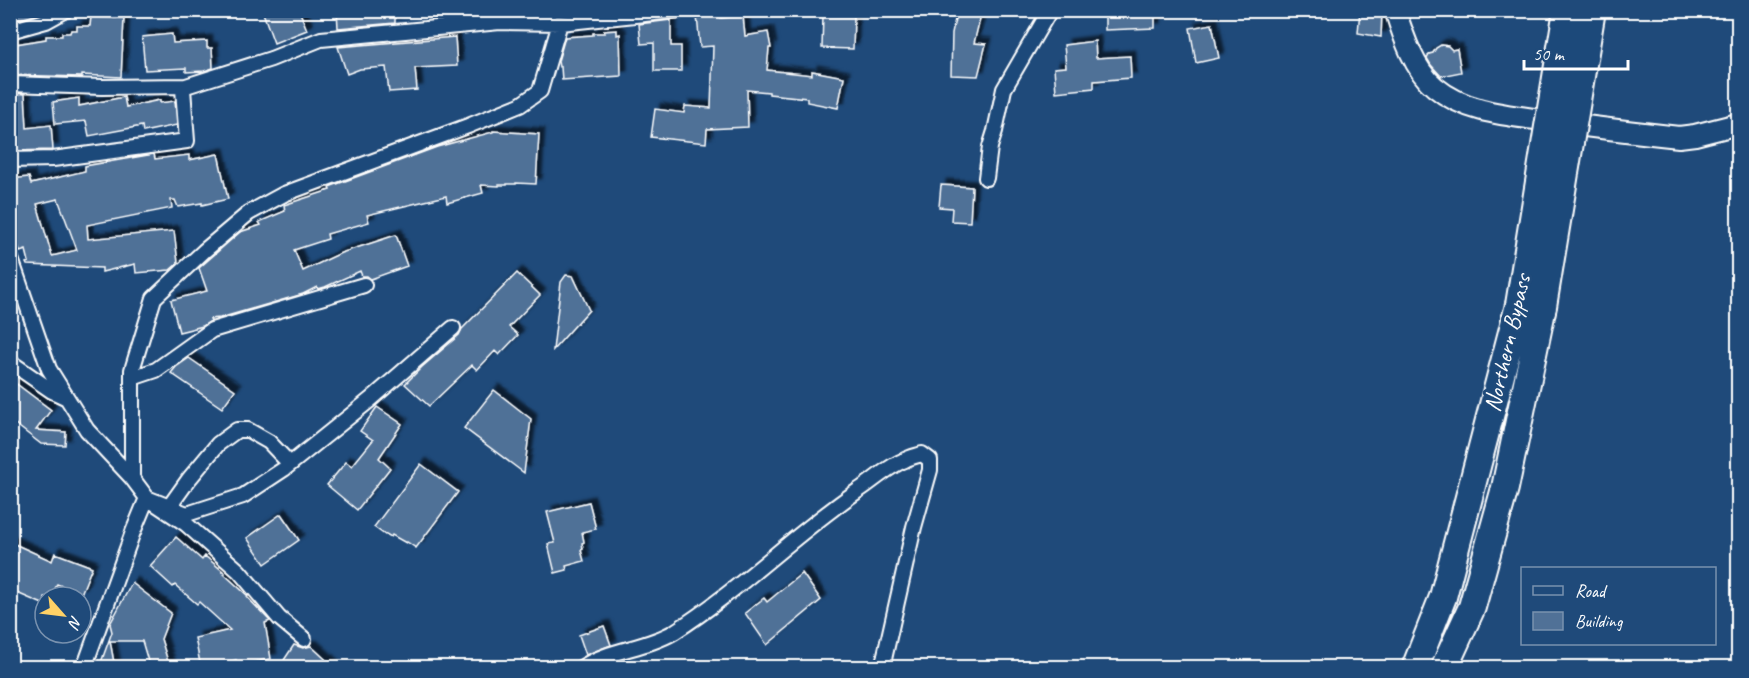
<svg xmlns="http://www.w3.org/2000/svg" width="1749" height="678" viewBox="0 0 1749 678" font-family="Caveat,sans-serif">
	<style>
		.building { fill: #507197; stroke: #fff; stroke-width: 1.5; fill-rule: evenodd; filter: url(#shadow) }
		.lines { fill: none; stroke-linecap: round; stroke-linejoin: round }
		.street-casing { stroke: #fff; stroke-width: 18 }
		.secondary-casing { stroke: #fff; stroke-width: 24 }
		.highway-casing { stroke: #fff; stroke-width: 30 }
		.street { stroke: #1f4a7a; stroke-width: 14 }
		.secondary { stroke: #1f4a7a; stroke-width: 20 }
		.highway { stroke: #1f4a7a; stroke-width: 26 }
		.highway-bridge-casing { stroke: #fff; stroke-width: 30; stroke-linecap: butt }
		.highway-bridge { stroke: #1f4a7a; stroke-width: 26 }
		.labels { text-anchor: middle; stroke-width: 6; stroke-linejoin: round; paint-order: stroke }
		.street-label { font-size: 24px; fill: #fff; stroke: #1f4a7a }
	</style>
	<defs>
		<filter id="shadow"><feDropShadow dx="5.5" dy="-5.5" stdDeviation="1.5" flood-color="#0009"/></filter>
	</defs>
	<rect width="100%" height="100%" fill="#1f4a7a"/>
	<filter id="ink" filterUnits="userSpaceOnUse"><feTurbulence type="fractalNoise" baseFrequency=".0167" numOctaves="2"/><feDisplacementMap in="SourceGraphic" scale="12" xChannelSelector="R" yChannelSelector="G"/><feConvolveMatrix kernelMatrix="1 2 1 2 8 2 1 2 1" color-interpolation-filters="sRGB"/></filter>
	<g filter="url(#ink)">
		<path class="building" d="M10 10H42L36 15 11 21Z
			M262 10H299L307 30 274 43Z
			M337 10H395V23L338 28Z
			M455 10H492V14L457 17Z
			M957 10H982L974 43 986 44 978 76 951 75 952 33Z
			M1108 10H1155V28L1105 30V15H1107Z
			M1360 10H1382L1381 37 1358 33Z
			M721 14V18L743 16 745 36 768 32 771 48H769L767 70 812 75V71L844 77 838 108 807 102V98L769 94V92L747 90 748 127 707 129 706 143 651 137 655 109 684 113 685 106 711 108 713 46 700 47 697 16Z
			M823 15 854 16 853 49 822 48Z
			M91 17 124 18 121 77 82 75V77L10 75V45L46 39V36H62V33H70L71 30H77V26H90Z
			M671 20V46H681V71H654V43L641 44 639 24Z
			M1212 24 1219 58 1196 63 1190 28Z
			M617 30V35L620 34 621 76 562 80 561 67H559L558 61 565 37 593 35V33H605L604 31Z
			M172 34 173 43 207 41V48H212L213 68 204 71 186 72V68L145 70 142 37Z
			M455 37 457 66 415 68 417 90 389 92 386 67 360 69 347 74 338 47Z
			M1095 41 1096 58 1130 56 1131 78 1094 81V88L1056 92 1054 68 1066 67 1064 45Z
			M1441 45 1448 46 1452 50 1457 49 1461 72 1441 76 1431 65 1427 58 1429 54 1433 53 1436 48Z
			M10 93 25 94 27 128 51 125 53 150 10 151Z
			M124 97 126 107 160 100V103L175 101 177 125 143 132 142 126 89 136 86 121 55 124 53 102 79 98V106Z
			M493 131 539 134 536 184 516 183V184H507V185H499V186L481 185 483 193 447 203 446 196 367 215 369 222 327 234 328 239 294 250 303 271 341 253 396 235 407 266 371 279 367 276H362L360 271 325 287 318 289 317 287 303 294 220 318 210 319 211 321 203 326 179 332 171 300 207 291 199 268 240 232 261 225 259 222 285 211 284 205 330 190 329 187 437 147 493 132Z
			M154 154 155 159 189 155V160L218 154 228 199 202 205V203L178 207 175 200H171L172 208 87 225 88 239 174 231 178 263 170 270 136 273 135 264 102 272V268L27 265 26 263 29 262 26 250 20 252 10 218V179L29 177 31 184 85 171V166ZM58 199 77 250 52 256 37 204Z
			M941 185 972 187 970 222 951 221 952 208 939 207Z
			M517 273 540 295 509 327 518 335 499 355 495 351 477 370 472 365 429 406 405 384 422 367 459 335 462 329Z
			M566 275 573 276 589 310 553 350 561 282Z
			M189 358 235 390 222 408 171 373 176 367Z
			M10 379 51 410 36 430 66 432 65 445 41 444 10 420Z
			M494 390 531 419 524 473 464 428Z
			M377 407 402 424 379 458 390 468 357 510 327 485 346 462 352 466 373 440 360 431Z
			M421 464 458 492 416 548 407 542 406 543 392 535 391 537 386 534 385 535 374 527Z
			M589 502 596 529 582 532 584 542 582 543 583 549 581 550 584 561 566 566 567 570 555 573 548 544 555 543 547 512Z
			M281 514 299 540 265 564 247 538Z
			M176 537 202 560 205 556 225 573 224 574 248 596 247 597 270 621 265 623 271 659 236 665V660L201 668 195 638 230 630 199 602 197 604 175 585 173 587 150 566Z
			M10 542 52 561 55 553 92 567 81 594 57 584 52 597H45V605L10 590Z
			M802 573 821 600 767 645 745 613 764 598 767 602Z
			M132 583 171 613 161 639 170 668H150L142 641H110L115 668H99L112 632 110 624Z
			M604 626 611 645 586 655 579 635Z
			M294 645 303 648 311 646 335 668H290L284 660Z"/>
		<g class="lines">
			<defs>
				<path id="street" d="M1738 10V11
					M10 31 46 21 66 10
					M10 84 102 87 186 86 271 59 321 39 500 22 560 23 682 10
					M10 160 53 159 187 141 183 89 186 86
					M986 178 990 147 995 131 1004 89 1050 10
					M10 256 49 369 87 430 132 478 147 498 186 524 239 571 279 618 304 639
					M10 362 52 391 67 398
					M132 378 156 370 212 330 364 285
					M132 478V370L154 298 204 251 249 213 284 194 468 126 520 105 540 91 560 23
					M169 507 189 479 218 444 237 430H248L269 442 290 464
					M84 668 133 532 147 498 187 514 243 496 284 469 370 400 453 328
					M581 668C609 649 645 649 674 632 740 590 794 534 859 490 873 481 890 465 905 460 910 457 916 456 922 454L930 460V470L914 527 882 668"/>
				<path id="secondary" d="M1395 10C1403 35 1414 70 1435 87 1465 112 1505 115 1542 120 1588 127 1633 132 1679 137L1695 135 1738 124"/>
				<path id="highway" d="M1415 668 1443 597 1519 305
					M1444 668 1472 607 1505 488 1543 306"/>
			</defs>
			<use href="#street" class="street-casing"/>
			<use href="#secondary" class="secondary-casing"/>
			<use href="#highway" class="highway-casing"/>
			<use href="#street" class="street"/>
			<use href="#secondary" class="secondary"/>
			<use href="#highway" class="highway"/>
			<defs>
				<path id="highway-bridge" d="M1519 305 1567 10
					M1543 306 1592 10"/>
			</defs>
			<use href="#highway-bridge" class="highway-bridge-casing"/>
			<use href="#highway-bridge" class="highway-bridge"/>
		</g>
	</g>
	<g class="labels">
		<g class="street-label">
			<text transform="translate(1507 343) rotate(-77)" y="8">Northern Bypass</text>
		</g>
	</g>
	<rect width="1749" height="678" fill="none" stroke="#1f4a7a" stroke-width="36"/>
	<rect x="18" y="18" width="1713" height="642" fill="none" stroke="#fff" stroke-width="2" filter="url(#ink)"/>
	<rect x="1521" y="567" width="195" height="78" fill="#1f4a7a" stroke="#7992af" stroke-width="1.5"/>
	<rect x="1533" y="586" width="30" height="9" fill="#1f4a7a" stroke="#7992af" stroke-width="1.5"/>
	<text x="1575" y="597" font-size="18" fill="#ffffff">Road</text>
	<rect x="1533" y="612" width="30" height="18" fill="#507197" stroke="#7992af" stroke-width="1.5"/>
	<text x="1575" y="627" font-size="18" fill="#ffffff">Building</text>
	<g transform="translate(63 615) rotate(118)"><circle r="28" fill="#1f4a7a" stroke="#7992af" stroke-width="1.5"/>
	<path d="M0-4.5L10 22L0 15L-10 22Z" fill="#ffd166"/>
	<text y="-9" font-size="16" font-weight="bold" text-anchor="middle" fill="#ffffff">N</text>
	</g>
	<path d="M1524 60v9h104v-9" fill="none" stroke="#ffffff" stroke-width="3"/>
	<text x="1533" y="60" font-size="18" fill="#ffffff" stroke="#1f4a7a" stroke-width="4.5" paint-order="stroke">50 m</text>
</svg>
